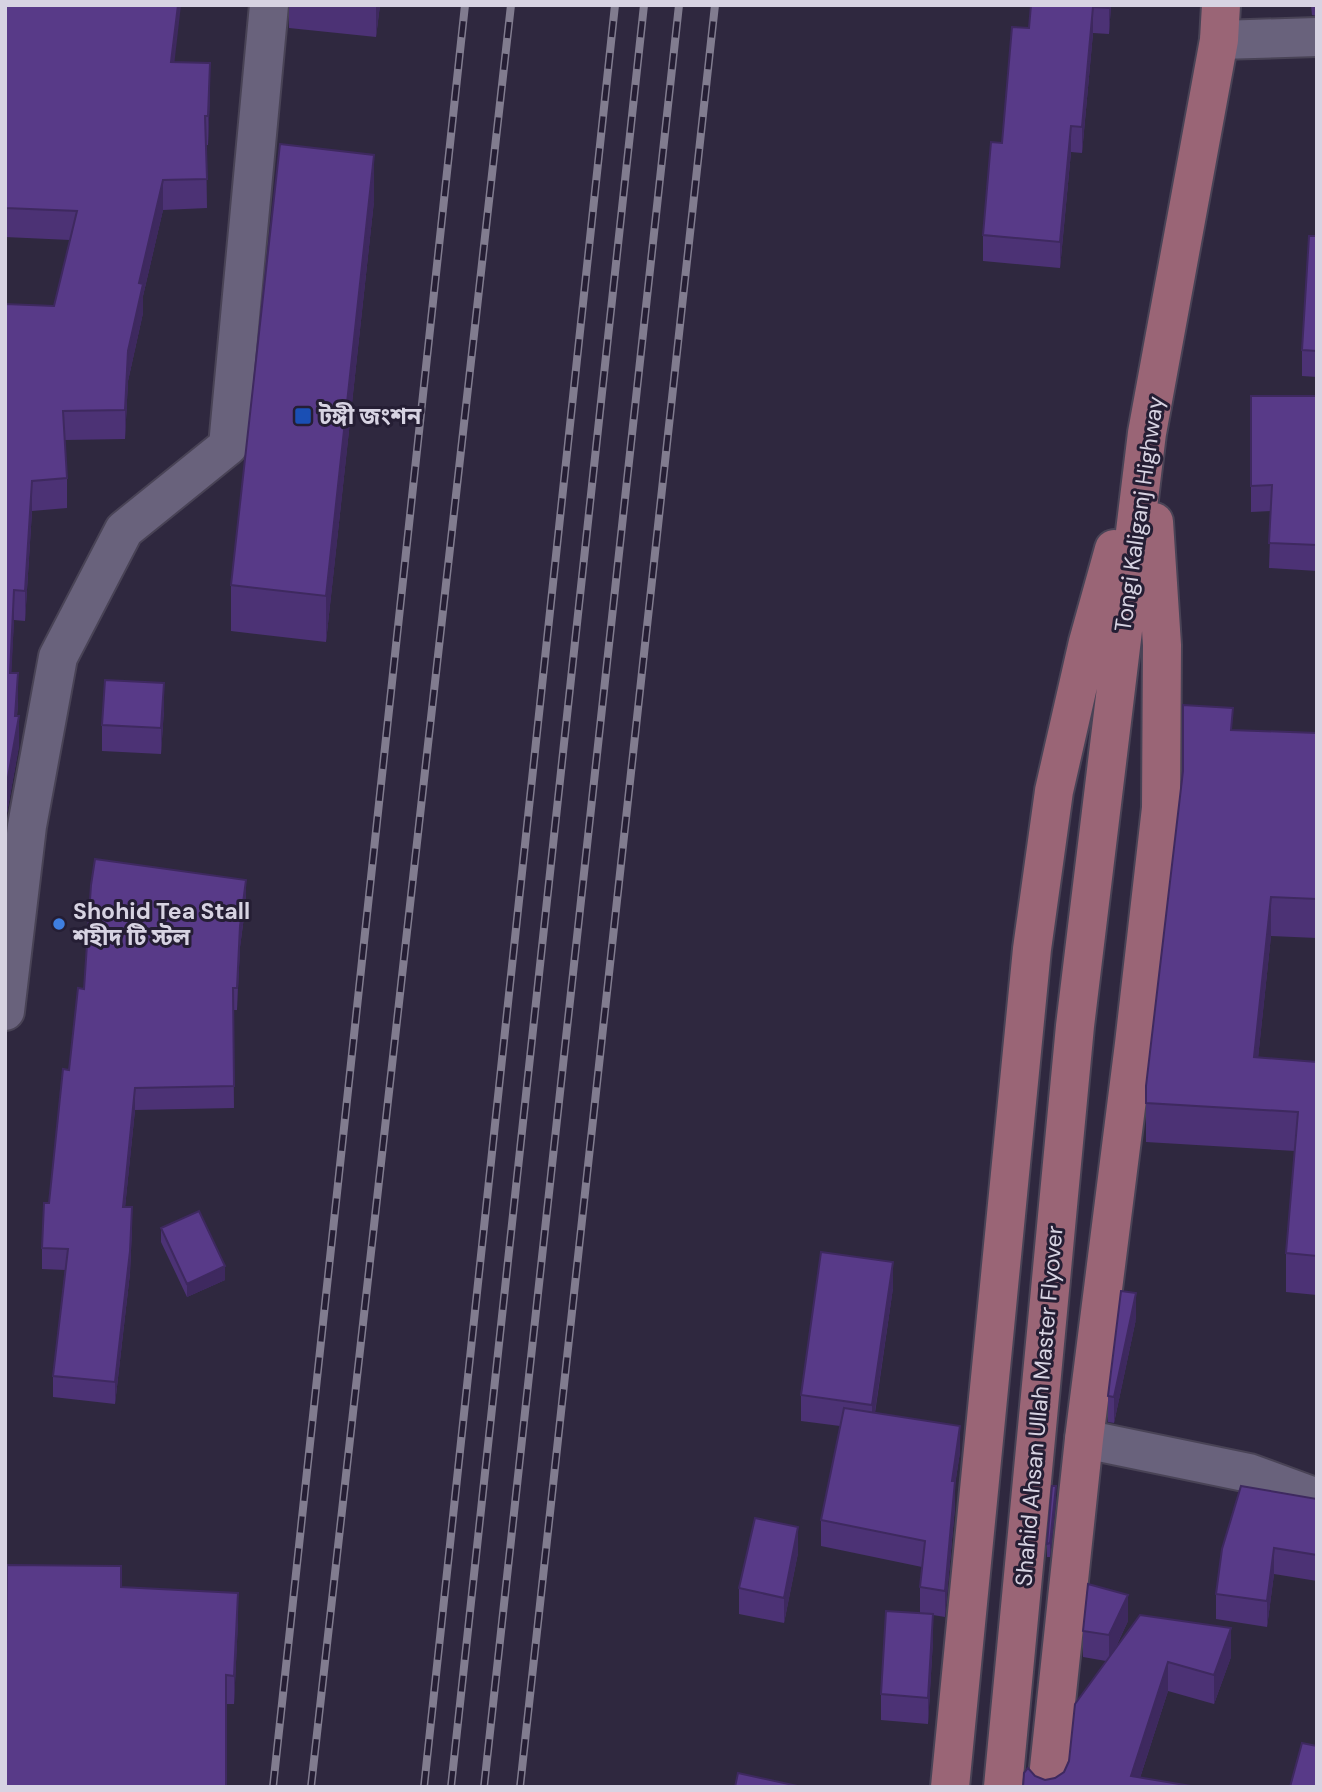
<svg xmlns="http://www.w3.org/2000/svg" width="1322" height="1792" viewBox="0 0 1322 1792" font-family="'DM Sans','Noto Sans Bengali',sans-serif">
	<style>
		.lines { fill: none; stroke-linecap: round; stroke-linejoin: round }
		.minor-casing { stroke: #494356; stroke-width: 42 }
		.primary-casing { stroke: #494356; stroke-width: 42 }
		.minor { stroke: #69627c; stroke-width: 38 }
		.primary { stroke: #9a6576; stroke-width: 38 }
		.rail-casing { stroke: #817c8f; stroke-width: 8 }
		.rail { stroke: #251e34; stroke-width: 5; stroke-dasharray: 16; stroke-linecap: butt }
		.wall { fill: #4c3275 }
		.shaded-wall { fill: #3e295f }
		.building { fill: #583a88; stroke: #3e295f; stroke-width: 2 }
		.transit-dot { fill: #1a4fb4; stroke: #251e34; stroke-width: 2.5 }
		.shop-dot { fill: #3f7fe0; stroke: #251e34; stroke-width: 2.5 }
		.labels { text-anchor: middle; stroke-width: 6; stroke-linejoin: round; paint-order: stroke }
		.poi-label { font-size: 23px; font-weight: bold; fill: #d7d3e2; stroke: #251e34; text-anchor: start }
		.street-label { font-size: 23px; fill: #d7d3e2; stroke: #251e34 }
	</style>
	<rect width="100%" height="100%" fill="#2f283f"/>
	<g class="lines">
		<defs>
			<path id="minor" d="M1219 40 1317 37
				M5 1011 27 826 58 657 124 530 228 446 269 5
				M1084 1439 1249 1473 1317 1498"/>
			<path id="primary" d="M950 1787 1032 949 1054 791 1088 642 1114 549
				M1003 1787 1075 1026 1147 433 1219 40 1221 5
				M1047 1787 1084 1439 1134 1044 1161 808 1162 645 1154 522"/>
		</defs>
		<use href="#minor" class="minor-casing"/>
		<use href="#primary" class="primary-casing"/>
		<use href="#minor" class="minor"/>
		<use href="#primary" class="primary"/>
		<defs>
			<path id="rail" d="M273 1787 465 5
				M311 1787 511 5
				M424 1787 615 5
				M451 1787 644 5
				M484 1787 679 5
				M520 1787 715 5"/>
		</defs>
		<use href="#rail" class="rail-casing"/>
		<use href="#rail" class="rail"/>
	</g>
	<path class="wall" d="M5 5 175 62 210 93 208 145H206L207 208 163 210 143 296V313L128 381 125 439 65 440 67 478V508L32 511 25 621 14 620 11 673 18 703 17 716 19 746 5 824V304L54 306 70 240 5 237Z
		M289 5H380L376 37 289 28Z
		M1031 5H1111L1109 34 1093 33 1082 153 1071 152 1060 268 983 261V235L1002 143 1029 28Z
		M1311 5H1317V16L1312 15Z
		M374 201 326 642 231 631V585Z
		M1317 236V377L1302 376V350Z
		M1251 396H1317V571L1269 568 1271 511 1251 512Z
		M164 709 161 754 102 751V725Z
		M1233 730 1317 733V938L1271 936 1258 1058 1317 1062V1295L1286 1292V1253L1295 1151 1146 1142V1086L1183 771Z
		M246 902 240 947 237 1010H233L234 1108 135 1110 125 1207 132 1229 130 1273 115 1404 53 1397V1376L65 1270 42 1269V1248L69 1070Z
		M161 1228 225 1280 187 1297 161 1242Z
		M893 1288 875 1413 960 1452 955 1485V1507L945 1617 933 1615V1640L928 1724 881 1720V1694L920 1613V1587L922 1567 821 1546V1520L840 1426 801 1421V1395Z
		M1136 1319 1114 1423 1108 1422V1396Z
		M1317 1499V1581L1274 1574 1267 1627 1216 1619V1594Z
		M1056 1500 1050 1557H1047V1544Z
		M798 1553 784 1623 739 1614V1588Z
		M121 1587 238 1621 234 1704H226Z
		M1128 1621 1115 1649 1231 1657 1214 1704 1168 1691 1140 1778 1023 1787 1035 1776 1045 1780 1055 1778 1064 1772 1106 1661 1083 1657V1631Z"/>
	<path class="shaded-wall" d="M178 5H181L171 92V62Z
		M376 5H380L376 37Z
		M1109 5H1111L1109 34Z
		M1093 7V33L1082 153V127Z
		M210 63V93L208 145V116Z
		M1071 126V152L1060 268V242Z
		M374 155V201L326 642V596Z
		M163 180V210L143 296V313L128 381 125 439V410L128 351 139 283Z
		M32 481V511L25 621V591Z
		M14 590V620L10 703V673Z
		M18 673V703L15 741 19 716V746L5 824V794L15 716Z
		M164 683V709L161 754V728Z
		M246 880V902L240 947 237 1010 240 926Z
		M1271 897V936L1254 1096V1057Z
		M135 1088V1110L123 1228V1207Z
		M132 1207 130 1273 115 1404V1382Z
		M893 1262V1288L872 1431V1405Z
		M225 1266V1280L187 1297V1284Z
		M1136 1293V1319L1114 1423V1397Z
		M960 1426V1452L955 1485V1507L945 1617V1591L952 1481Z
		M1056 1486V1500L1050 1557V1543Z
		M798 1527V1553L784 1623V1598Z
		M1274 1548V1574L1267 1627V1601Z
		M238 1593V1621L234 1704V1676Z
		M1128 1595V1621L1109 1661V1635Z
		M933 1614V1640L928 1724V1698Z
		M1231 1628V1657L1214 1704V1675Z
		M1168 1662V1691L1137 1787 1131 1776Z"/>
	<path class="building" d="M5 5H178L171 62 210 63 208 116H205L207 179 163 180 139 283 143 284 128 351 125 410 63 411 67 478 32 481 25 591 14 590 10 673H18L15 716H19L5 794V304L54 306 77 211 5 208Z
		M1031 5H1109V8L1093 7 1082 127 1071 126 1060 242 983 235 991 142 1002 143 1012 27 1029 28Z
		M280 144 374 155 326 596 231 585Z
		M1309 236H1317V351L1302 350Z
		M1251 396H1317V545L1269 543 1272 485 1251 486Z
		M105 680 164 683 161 728 102 725Z
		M1183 705 1233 708 1231 730 1317 733V899L1271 897 1254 1057 1317 1062V1256L1286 1253 1298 1112 1146 1103V1086L1183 771Z
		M95 859 246 880 240 926 237 988H233L234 1086 135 1088 123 1207H132L130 1251 115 1382 53 1376 68 1249 42 1248 44 1203H49L63 1069 69 1070 78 988 84 989 91 885Z
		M199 1211 225 1266 187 1284 161 1228Z
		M821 1252 893 1262 872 1405 801 1395Z
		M1121 1291 1136 1293 1114 1397 1108 1396Z
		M844 1408 960 1426 952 1481H955L945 1591 920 1587 925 1541 821 1520Z
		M1052 1486H1056L1050 1543 1047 1544Z
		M1241 1486 1317 1499V1555L1274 1548 1267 1601 1216 1594 1222 1549Z
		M755 1518 798 1527 784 1598 739 1588Z
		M7 1565 121 1566V1587L238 1593 234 1676 226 1675V1787H5V1654H6Z
		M1088 1584 1128 1595 1109 1635 1083 1631Z
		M886 1611 933 1614 928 1698 881 1694Z
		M1140 1615 1231 1628 1214 1675 1168 1662 1131 1776 1197 1787H1023L1024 1773 1028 1768 1035 1776 1045 1780 1055 1778 1064 1772 1069 1761 1075 1704Z
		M1302 1743 1317 1746V1787H1290Z
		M738 1773 802 1787H735Z"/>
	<rect class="transit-dot" x="294" y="407" width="18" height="18" rx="3.5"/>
	<circle class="shop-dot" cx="59" cy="924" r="7"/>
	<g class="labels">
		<g class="poi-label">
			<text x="319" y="424">টঙ্গী জংশন</text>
			<text x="73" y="919">Shohid Tea Stall<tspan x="73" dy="26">শহীদ টি স্টল</tspan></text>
		</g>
		<g class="street-label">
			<text transform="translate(1139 514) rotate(-82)" y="8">Tongi Kaliganj Highway</text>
			<text transform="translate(1039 1406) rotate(-85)" y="8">Shahid Ahsan Ullah Master Flyover</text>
		</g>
	</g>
	<rect width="1322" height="1792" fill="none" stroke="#d7d3e2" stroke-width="14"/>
</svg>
